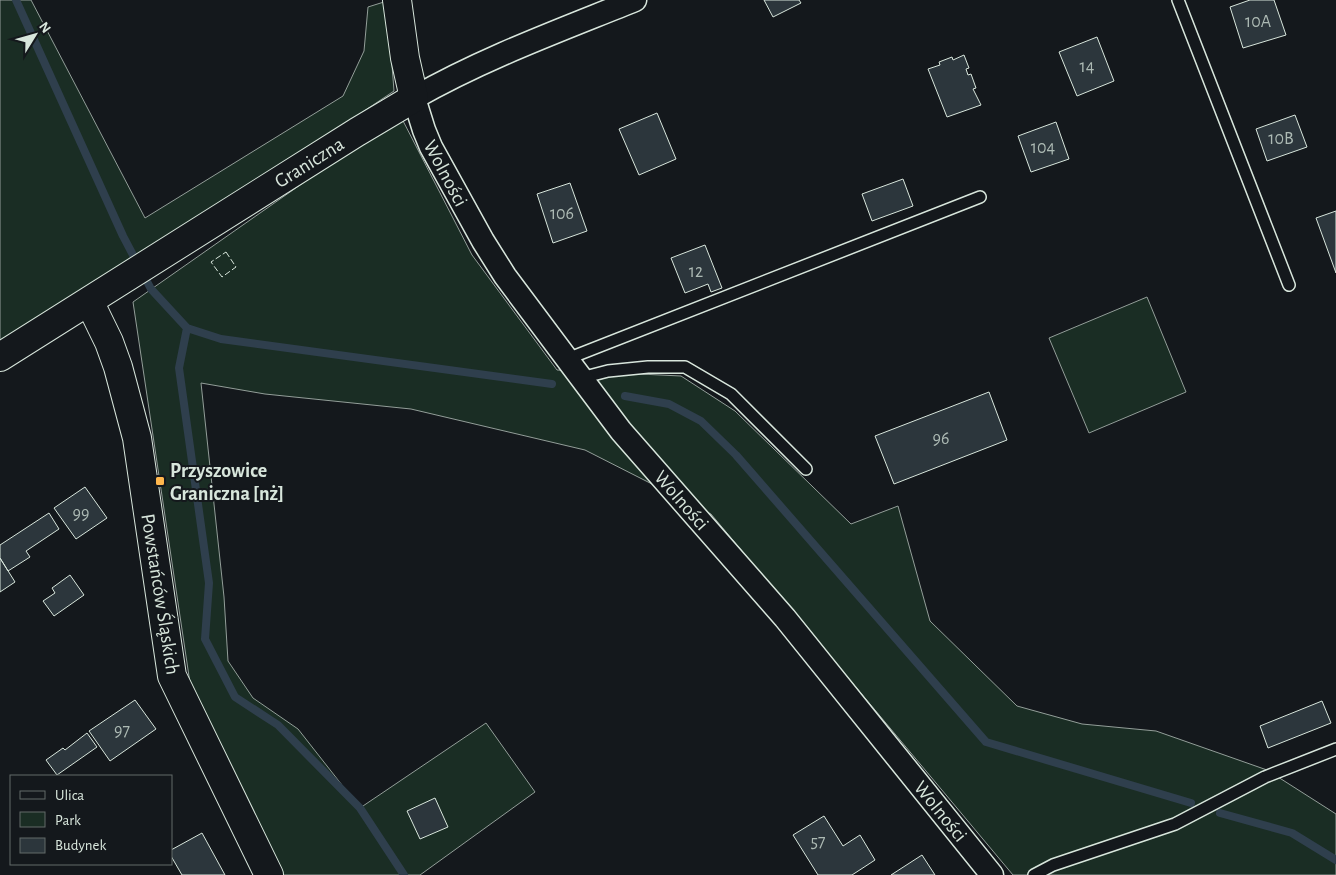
<svg xmlns="http://www.w3.org/2000/svg" width="1336" height="875" viewBox="0 0 1336 875" font-family="'Alegreya Sans',sans-serif">
	<style>
		.green { fill: #1a2d24; stroke: #939e99 }
		.lines { fill: none; stroke-linecap: round; stroke-linejoin: round }
		.stream { stroke: #2f3f4d; stroke-width: 8 }
		.building { fill: #2c363c; stroke: #d8e6dc }
		.service-casing { stroke: #d8e6dc; stroke-width: 14 }
		.minor-casing { stroke: #d8e6dc; stroke-width: 25 }
		.tertiary-casing { stroke: #d8e6dc; stroke-width: 30 }
		.service { stroke: #14181c; stroke-width: 11 }
		.minor { stroke: #14181c; stroke-width: 22 }
		.tertiary { stroke: #14181c; stroke-width: 28 }
		.fence { stroke: #d8e6dc; stroke-width: 1; stroke-dasharray: 6 2.5; stroke-linecap: butt }
		.poi-dot { fill: #ffb74d; stroke: #14181c; stroke-width: 2 }
		.labels { text-anchor: middle; stroke-width: 4; stroke-linejoin: round; paint-order: stroke }
		.number-label { font-size: 18px; fill: #adbab4 }
		.street-label { font-size: 20px; fill: #d8e6dc; stroke: #14181c }
		.poi-label { font-size: 20px; font-weight: bold; fill: #d8e6dc; stroke: #14181c; text-anchor: start }
	</style>
	<rect width="100%" height="100%" fill="#14181c"/>
	<path class="green" d="M0 0H31L145 218 343 96 364 51 368 7 387 1 394 91 255 184 0 343Z
		M400 115 472 255 557 370 681 376 735 411 851 524 898 506 930 621 1017 706 1082 724 1156 731 1267 770 1336 814V875H1013L711 514 585 450 411 409 265 394 201 383 224 597 228 661 253 698 298 729 360 808 486 723 535 792 420 875H283L190 683 133 302Z
		M1147 297 1186 392 1089 433 1049 338Z"/>
	<g class="lines">
		<path class="stream" d="M16 0 123 236 151 289 187 328 221 339 552 384
			M187 328 179 368 209 583 205 639 235 697 278 725 360 808 404 875
			M625 396 669 404 701 421 736 455 986 742 1191 803
			M1220 813 1292 833 1336 860"/>
	</g>
	<path class="building" d="M764 0H799L801 3 773 17Z
		M1250 0H1274L1286 35 1243 48 1230 7Z
		M1097 37 1114 81 1077 96 1059 52Z
		M964 55 969 68 966 69 968 75 971 74 976 88 973 89 981 105 947 117 928 69 940 65 939 62 952 57 953 60Z
		M657 113 676 159 639 175 619 129Z
		M1295 115 1307 147 1267 161 1256 129Z
		M1056 122 1069 159 1031 172 1018 136Z
		M903 179 913 206 872 221 862 194Z
		M570 183 587 231 553 243 537 194Z
		M1336 211V273L1316 218Z
		M705 245 722 288 711 292 708 284 685 293 671 258Z
		M989 392 1007 440 894 484 875 436Z
		M85 487 107 518 76 539 54 508Z
		M49 513 59 529 26 551 30 557 8 571 0 558V545Z
		M0 558 15 582 0 592Z
		M70 575 84 595 54 616 43 601 55 593 52 588Z
		M135 700 156 729 110 761 89 731Z
		M1322 701 1331 723 1268 748 1260 726Z
		M87 733 97 747 57 775 46 760 63 748 65 750Z
		M435 798 448 827 420 839 407 811Z
		M824 816 843 846 860 835 875 860 852 875H818L793 835Z
		M202 833 225 875H182L171 856V850Z
		M922 855 935 875H891Z"/>
	<g class="lines">
		<defs>
			<path id="service" d="M1178 0 1289 285
				M567 359 980 197
				M581 378 608 371 648 367H685L731 394 806 469
				M1034 875 1053 865 1175 824 1265 777 1336 749"/>
			<path id="minor" d="M635 0C561 30 484 58 414 98L424 130 431 147 483 241 505 276 567 359 621 431 785 618 992 875"/>
			<path id="tertiary" d="M89 301 109 342 118 367 137 438 172 676 269 875
				M0 357 357 132 414 98 405 58 397 0"/>
		</defs>
		<use href="#service" class="service-casing"/>
		<use href="#minor" class="minor-casing"/>
		<use href="#tertiary" class="tertiary-casing"/>
		<use href="#service" class="service"/>
		<use href="#minor" class="minor"/>
		<use href="#tertiary" class="tertiary"/>
		<path class="fence" d="M226 252 236 267 222 277 211 262Z"/>
	</g>
	<rect class="poi-dot" x="155" y="476" width="10" height="10" rx="2.5"/>
	<g class="labels">
		<g class="number-label">
			<text x="1258" y="27">10A</text>
			<text x="1087" y="72">14</text>
			<text x="1281" y="144">10B</text>
			<text x="1043" y="153">104</text>
			<text x="562" y="219">106</text>
			<text x="696" y="277">12</text>
			<text x="941" y="444">96</text>
			<text x="81" y="519">99</text>
			<text x="122" y="736">97</text>
			<text x="818" y="847">57</text>
		</g>
		<g class="street-label">
			<text transform="translate(309 162) rotate(-32)" y="7">Graniczna</text>
			<text transform="translate(446 173) rotate(62)" y="7">Wolności</text>
			<text transform="translate(682 500) rotate(49)" y="7">Wolności</text>
			<text transform="translate(161 594) rotate(81)" y="7">Powstańców Śląskich</text>
			<text transform="translate(941 811) rotate(51)" y="7">Wolności</text>
		</g>
		<g class="poi-label">
			<text x="170" y="477">Przyszowice<tspan x="170" dy="23">Graniczna [nż]</tspan></text>
		</g>
	</g>
	<rect x="10" y="775" width="162" height="90" fill="#14181c" stroke="#626a69"/>
	<rect x="20" y="791" width="25" height="8" fill="#14181c" stroke="#626a69"/>
	<text x="55" y="800" font-size="15" fill="#d8e6dc">Ulica</text>
	<rect x="20" y="812" width="25" height="15" fill="#1a2d24" stroke="#626a69"/>
	<text x="55" y="825" font-size="15" fill="#d8e6dc">Park</text>
	<rect x="20" y="838" width="25" height="15" fill="#2c363c" stroke="#626a69"/>
	<text x="55" y="850" font-size="15" fill="#d8e6dc">Budynek</text>
	<g transform="translate(35 35) rotate(53)" stroke="#14181c" stroke-width="4" paint-order="stroke">
	<path d="M0-4L9 19L0 12L-9 19Z" fill="#d8e6dc"/>
	<text y="-8" font-size="14" font-weight="bold" text-anchor="middle" fill="#d8e6dc">N</text>
	</g>
</svg>
